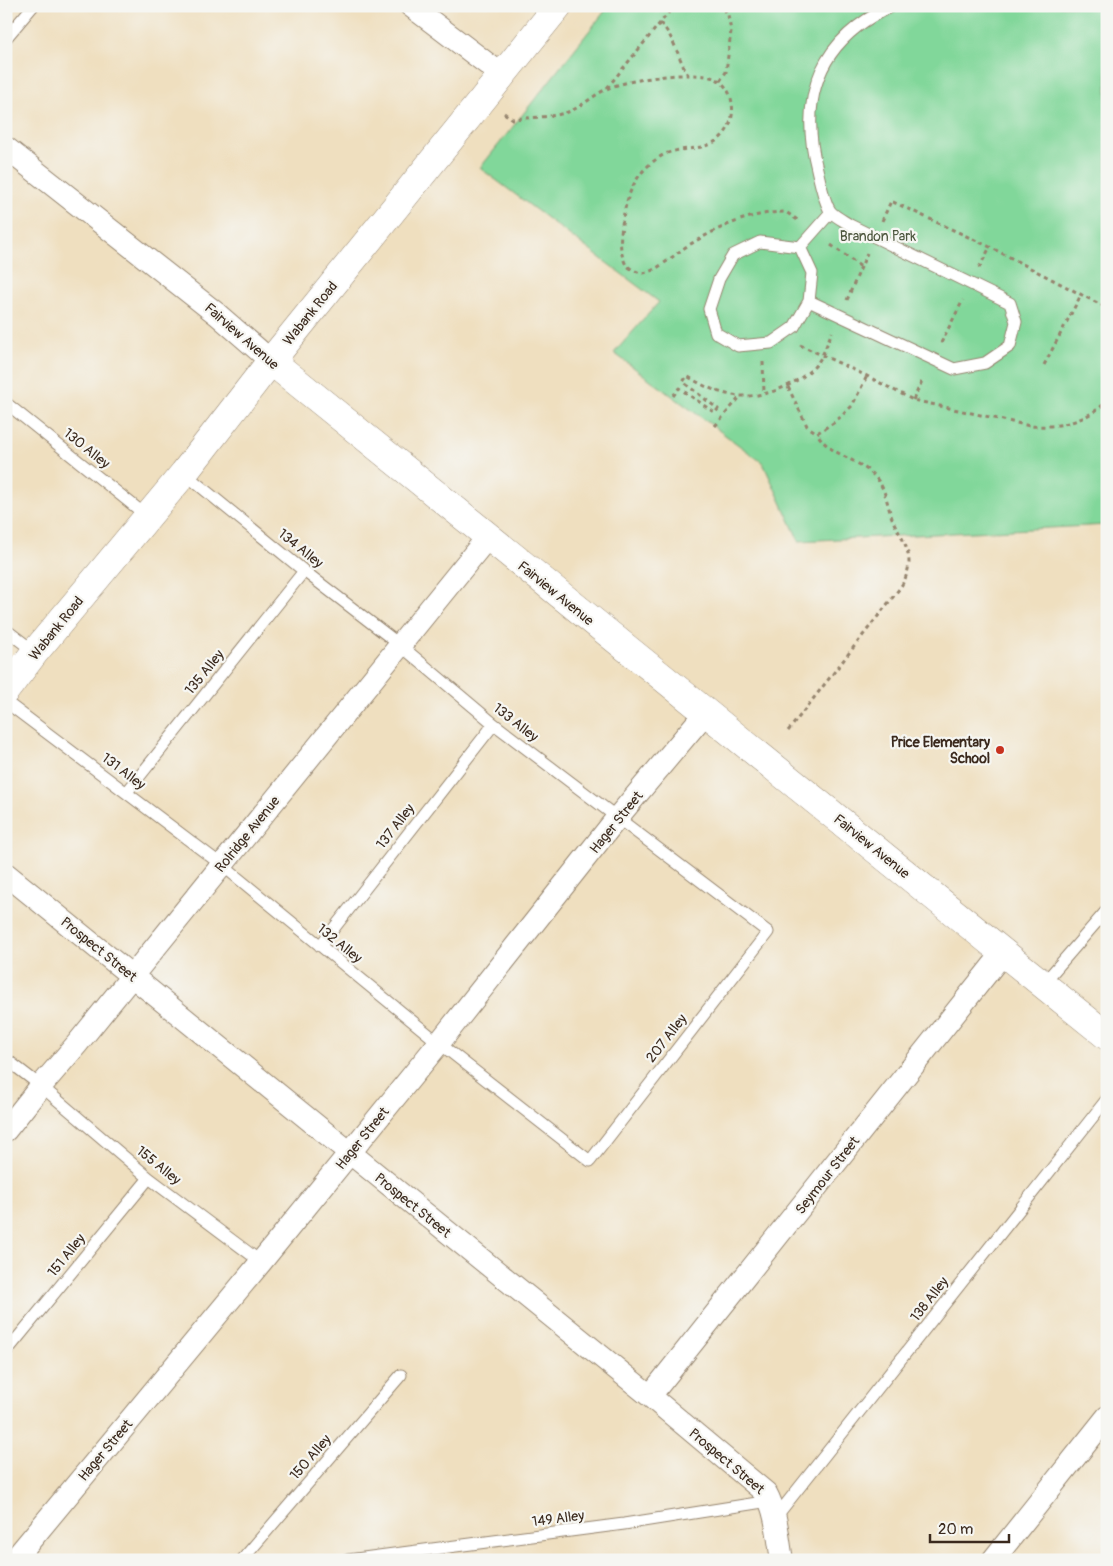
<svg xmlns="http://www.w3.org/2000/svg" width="1113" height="1566" viewBox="0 0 1113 1566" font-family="Pangolin,sans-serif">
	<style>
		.park { fill: #81d79a; stroke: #5e805c }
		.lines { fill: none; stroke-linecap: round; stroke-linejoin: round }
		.service-casing { stroke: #95846e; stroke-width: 13 }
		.minor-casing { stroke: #95846e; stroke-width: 24 }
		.tertiary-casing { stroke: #95846e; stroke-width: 29 }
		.path { stroke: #95846e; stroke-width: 3; stroke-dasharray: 4 4; stroke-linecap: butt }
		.service { stroke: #fff; stroke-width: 11 }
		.minor { stroke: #fff; stroke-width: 22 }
		.tertiary { stroke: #fff; stroke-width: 28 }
		.poi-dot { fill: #c8321e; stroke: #f6f6f2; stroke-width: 2 }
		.labels { text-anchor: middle; stroke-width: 4.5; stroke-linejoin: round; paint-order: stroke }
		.park-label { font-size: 14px; fill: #4c553d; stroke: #f6f6f2 }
		.street-label { font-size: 14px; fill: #3b2a1e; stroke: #f6f6f2 }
		.poi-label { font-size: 14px; font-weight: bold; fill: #3b2a1e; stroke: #f6f6f2; text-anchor: end }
	</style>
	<rect width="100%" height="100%" fill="#f6f6f2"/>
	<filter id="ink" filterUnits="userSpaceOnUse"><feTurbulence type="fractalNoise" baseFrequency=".02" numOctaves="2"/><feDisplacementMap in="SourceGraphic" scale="10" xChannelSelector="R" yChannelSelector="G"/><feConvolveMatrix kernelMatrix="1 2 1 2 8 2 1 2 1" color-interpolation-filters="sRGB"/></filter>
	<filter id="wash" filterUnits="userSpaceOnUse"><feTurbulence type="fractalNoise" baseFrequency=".0096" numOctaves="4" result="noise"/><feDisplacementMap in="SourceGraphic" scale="20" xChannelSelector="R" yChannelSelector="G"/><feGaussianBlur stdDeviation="1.12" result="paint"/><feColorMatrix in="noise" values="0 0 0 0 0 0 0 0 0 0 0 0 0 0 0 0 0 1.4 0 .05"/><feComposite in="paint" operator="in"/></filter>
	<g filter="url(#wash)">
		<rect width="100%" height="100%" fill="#efdfbf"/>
		<path class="park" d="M609 6H1107V525L799 541 763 463 614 353 659 302 480 168Z"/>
	</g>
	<g filter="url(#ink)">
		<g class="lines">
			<defs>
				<path id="service" d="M6 38 33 6
					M800 247 812 273 809 301 794 327 771 343 738 346 716 333 709 309 719 279 733 255 760 242 800 247 831 212
					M809 301 954 369 985 363 1010 346 1016 322 1010 303 850 225C844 221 836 217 831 212 825 205 819 178 817 169 798 94 822 38 892 6
					M6 403 148 517
					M6 630 35 652
					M6 702 222 865 439 1043 590 1161 768 932 494 724 400 645 304 571 184 473
					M127 792 304 571
					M320 946 494 724
					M1042 985 1107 910
					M6 1059 41 1086 149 1178 261 1262
					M6 1352 149 1178
					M775 1518 1107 1099
					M242 1560 401 1375
					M348 1560 624 1524 770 1501"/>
				<path id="minor" d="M411 6 502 75
					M6 148 217 314 271 361
					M6 874 650 1396 766 1493C777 1513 778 1538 782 1560
					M6 1130 41 1086 77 1044 487 538
					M650 1396 1003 953
					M14 1560 261 1262 439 1043 617 818 706 712
					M993 1560 1107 1417"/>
				<path id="tertiary" d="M271 361C548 587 828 811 1107 1036
					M6 690 35 652 184 473 271 361 558 6"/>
			</defs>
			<use href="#service" class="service-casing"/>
			<use href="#minor" class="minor-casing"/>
			<use href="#tertiary" class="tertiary-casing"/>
			<path class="path" d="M660 23C674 36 678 58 688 75
				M720 81 726 72 731 31 728 15 722 6
				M607 88 674 6
				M504 113 512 119C530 117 550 118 568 112 582 107 593 95 607 89 622 81 671 74 688 75 699 75 712 75 721 82 738 97 736 129 716 141 701 151 681 147 665 154 636 169 626 195 622 225 620 240 619 251 626 265 631 269 637 273 643 273 657 272 677 252 689 245 719 227 751 212 786 212L799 221
				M882 221 891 201 990 247 1107 308
				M831 245 861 267
				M979 268 990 247
				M847 300 867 253
				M941 343 963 300
				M800 345 867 376 913 400 1030 426C1058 428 1086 422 1107 401
				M763 362 764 393
				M1044 365 1081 295
				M788 387 807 426 817 433 835 422 852 406 867 376
				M673 396 679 388 715 413 718 409 683 382 687 376C703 386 721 395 741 396 767 397 796 385 814 367 823 358 827 343 832 332
				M913 400 923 379
				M715 426 741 396
				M788 731 900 588C905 580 908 573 909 563 909 547 901 537 894 523 887 508 887 489 875 477 859 458 829 456 817 433"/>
			<use href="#service" class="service"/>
			<use href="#minor" class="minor"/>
			<use href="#tertiary" class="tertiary"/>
		</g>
	</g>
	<circle class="poi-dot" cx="1000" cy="750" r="5"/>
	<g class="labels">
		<g class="park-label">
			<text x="878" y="241">Brandon Park</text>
		</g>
		<g class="street-label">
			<text transform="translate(310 313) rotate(-51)" y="5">Wabank Road</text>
			<text transform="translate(242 336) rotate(41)" y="5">Fairview Avenue</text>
			<text transform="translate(87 448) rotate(39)" y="5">130 Alley</text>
			<text transform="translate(301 548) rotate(39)" y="5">134 Alley</text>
			<text transform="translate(556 593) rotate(39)" y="5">Fairview Avenue</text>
			<text transform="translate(56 628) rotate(-51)" y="5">Wabank Road</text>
			<text transform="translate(204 672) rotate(-51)" y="5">135 Alley</text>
			<text transform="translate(516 722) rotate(38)" y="5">133 Alley</text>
			<text transform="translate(124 771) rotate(37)" y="5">131 Alley</text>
			<text transform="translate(616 822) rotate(-51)" y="5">Hager Street</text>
			<text transform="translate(395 826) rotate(-52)" y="5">137 Alley</text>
			<text transform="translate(247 834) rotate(-51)" y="5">Rolridge Avenue</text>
			<text transform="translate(872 846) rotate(39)" y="5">Fairview Avenue</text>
			<text transform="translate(340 943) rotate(39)" y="5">132 Alley</text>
			<text transform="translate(99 949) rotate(39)" y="5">Prospect Street</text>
			<text transform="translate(666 1038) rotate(-52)" y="5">207 Alley</text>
			<text transform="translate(362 1138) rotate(-51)" y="5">Hager Street</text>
			<text transform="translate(159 1165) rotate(39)" y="5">155 Alley</text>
			<text transform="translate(827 1175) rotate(-52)" y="5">Seymour Street</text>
			<text transform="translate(413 1205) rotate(39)" y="5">Prospect Street</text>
			<text transform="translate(66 1255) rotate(-51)" y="5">151 Alley</text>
			<text transform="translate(929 1299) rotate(-52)" y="5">138 Alley</text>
			<text transform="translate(105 1450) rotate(-50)" y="5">Hager Street</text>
			<text transform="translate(310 1457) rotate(-49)" y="5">150 Alley</text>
			<text transform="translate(727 1461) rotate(40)" y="5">Prospect Street</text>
			<text transform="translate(558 1518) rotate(-7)" y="5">149 Alley</text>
		</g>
		<g class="poi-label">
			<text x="990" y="747">Price Elementary<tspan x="990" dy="16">School</tspan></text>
		</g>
	</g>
	<rect width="1113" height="1566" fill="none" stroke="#f6f6f2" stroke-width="25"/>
	<path d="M930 1534v8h79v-8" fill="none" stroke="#3b2a1e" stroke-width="2.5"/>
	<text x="938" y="1534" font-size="15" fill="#3b2a1e" stroke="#f6f6f2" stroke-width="4" paint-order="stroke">20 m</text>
</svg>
